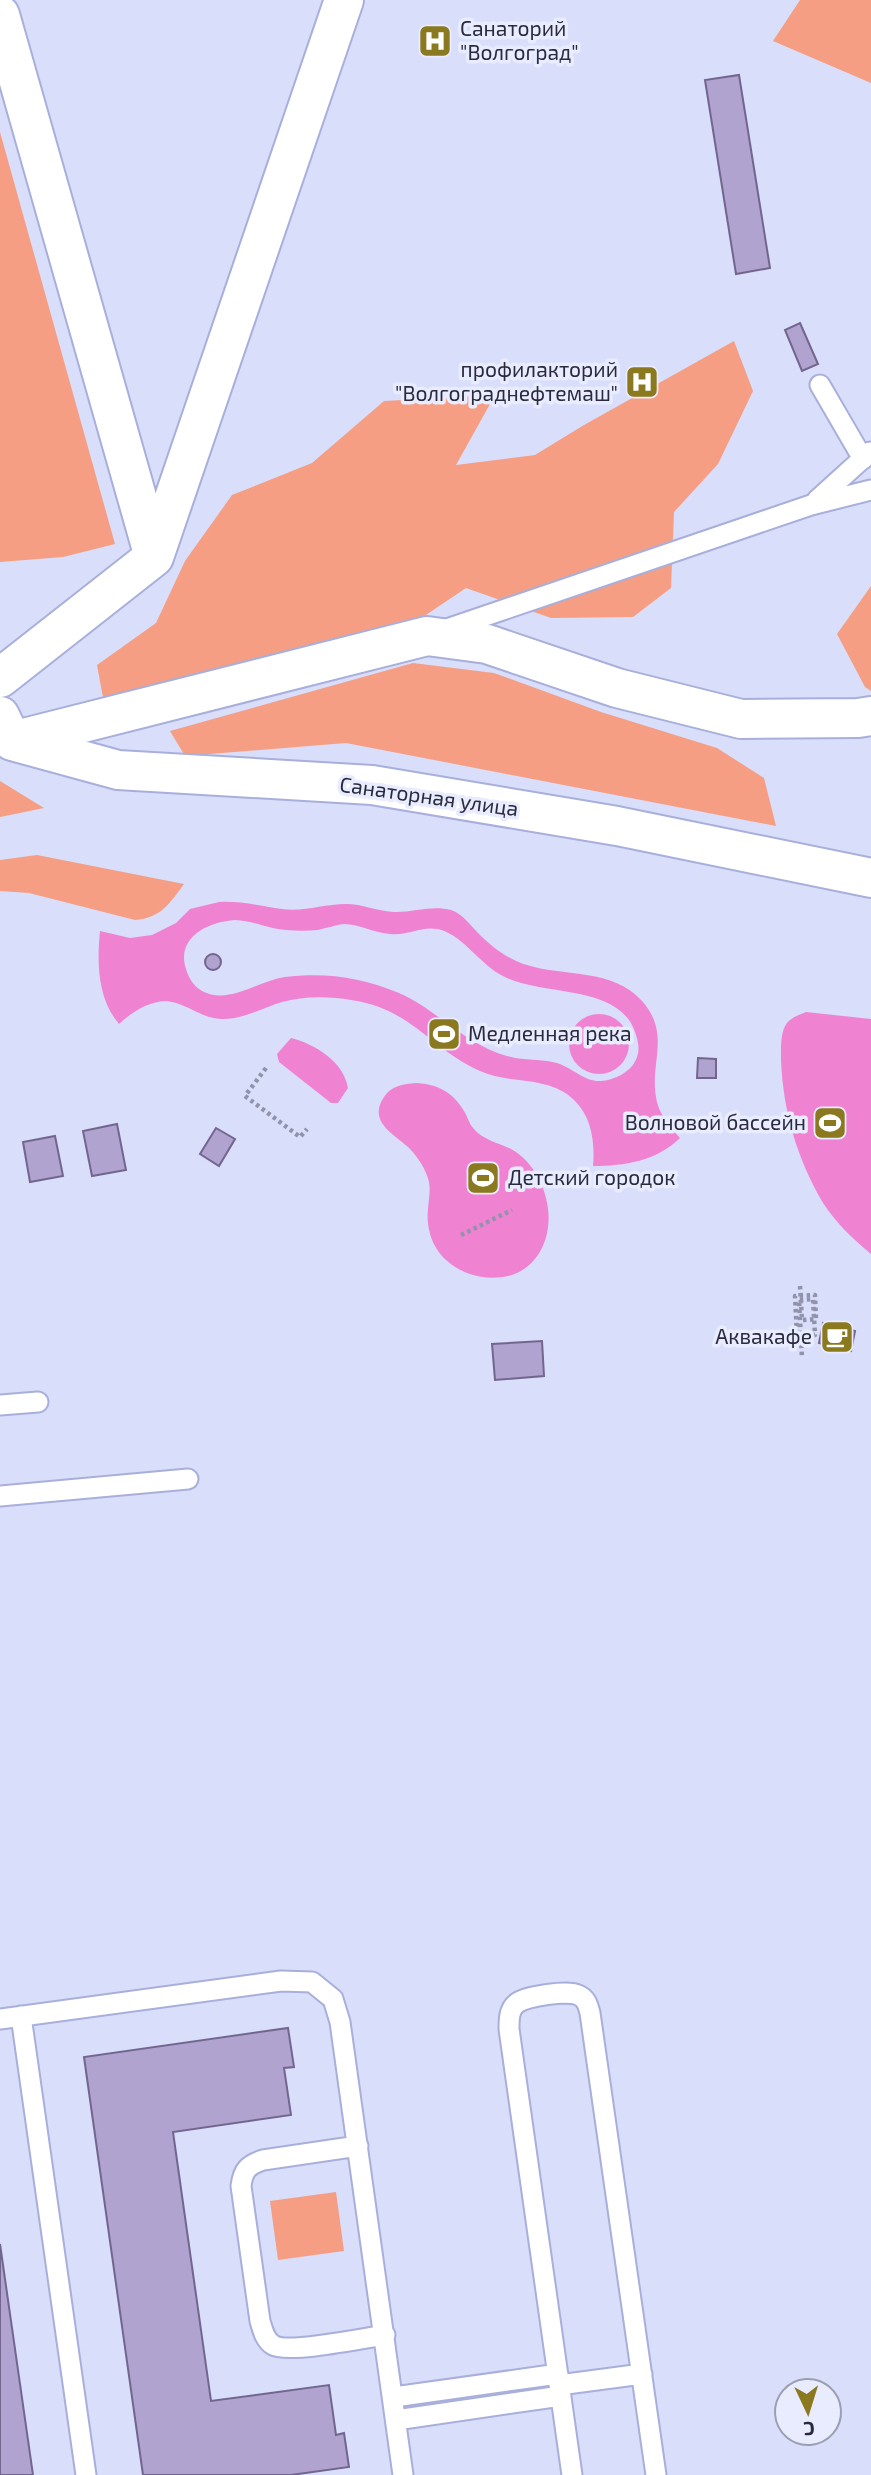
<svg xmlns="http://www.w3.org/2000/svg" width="871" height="2475" viewBox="0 0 871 2475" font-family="'Exo 2',sans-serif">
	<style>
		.green { fill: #f59e83 }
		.water { fill: #ef83d2; fill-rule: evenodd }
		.building { fill: #b0a3cf; stroke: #72668f; stroke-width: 2 }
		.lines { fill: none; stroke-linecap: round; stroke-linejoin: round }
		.service-casing { stroke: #a8afdb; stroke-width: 23 }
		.minor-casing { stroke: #a8afdb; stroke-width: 42 }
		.path { stroke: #9093ab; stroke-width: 4.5; stroke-dasharray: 3.5 3.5; stroke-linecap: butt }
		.service { stroke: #fff; stroke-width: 19 }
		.minor { stroke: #fff; stroke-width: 38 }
		.labels { text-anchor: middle; stroke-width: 7; stroke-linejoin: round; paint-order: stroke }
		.poi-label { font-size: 21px; fill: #292b3d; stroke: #e9ecff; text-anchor: start }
		.street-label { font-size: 21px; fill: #292b3d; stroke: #e9ecff }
	</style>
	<rect width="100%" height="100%" fill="#d9defa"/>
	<path class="green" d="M800 0H871V83L773 41Z
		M0 132 115 544 63 557 0 562Z
		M734 341 753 391 718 464 674 512 671 588 633 617 551 618 466 588 408 627 104 703 97 665 156 623 185 561 232 495 312 463 384 401 495 395 456 465 535 455 584 425Z
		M871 586V691L865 687 837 634Z
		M413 663 494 673 601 712 717 748 764 778 776 826 346 743 185 756 170 731Z
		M0 781 44 808 0 817Z
		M37 855 184 884C170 903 161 918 135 920L29 893 0 891V860Z
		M336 2192 344 2251 278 2260 270 2201Z"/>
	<path class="water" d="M219 902C242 901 260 906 282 909 304 912 324 904 346 904 362 904 377 911 393 912 412 913 431 905 451 910 463 914 470 925 479 934 492 947 509 960 527 965 565 977 613 968 642 1001 671 1034 650 1061 656 1097 658 1113 669 1126 680 1138 657 1161 624 1166 593 1166 595 1143 592 1118 575 1101 550 1075 510 1085 480 1071 429 1048 412 1009 351 1000 329 996 303 996 282 1002 262 1008 242 1020 221 1019 203 1018 192 1008 176 1003 156 996 133 1011 119 1024 97 998 97 962 100 931L130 938 152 935 176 923 190 909ZM235 920C254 921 269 929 286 930 297 931 307 931 318 930 327 928 335 925 344 924 360 924 374 933 390 934 406 936 422 926 437 929 462 933 479 965 505 977 543 996 619 984 635 1032 638 1040 640 1049 637 1057 634 1066 627 1072 619 1076 590 1089 583 1074 560 1064 549 1060 535 1060 523 1059 511 1058 499 1054 488 1049 456 1034 431 1007 399 993 362 977 324 972 285 977 258 981 230 1004 204 992 195 988 190 980 187 972 174 939 206 922 235 920Z
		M806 1012 871 1019V1254C853 1239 836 1223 823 1203 797 1159 783 1111 781 1060 781 1049 780 1032 787 1023 792 1017 799 1015 806 1012Z
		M569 1044a30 30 0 1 1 60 0a30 30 0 1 1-60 0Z
		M291 1038C315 1044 344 1062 348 1088L338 1103H331L279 1062 277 1054Z
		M416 1083C437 1084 453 1092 464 1111 468 1117 469 1124 474 1129 483 1140 499 1143 511 1149 537 1163 552 1199 548 1227 546 1246 535 1265 517 1273 503 1279 484 1279 470 1274 441 1264 425 1240 428 1209 429 1195 432 1186 426 1173 422 1163 415 1154 408 1147 392 1133 368 1121 384 1097 391 1086 403 1084 416 1083Z"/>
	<path class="building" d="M739 75 770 268 736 274 705 80Z
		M800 323 818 364 802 371 785 330Z
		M205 962a8 8 0 1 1 16 0a8 8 0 1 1-16 0Z
		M698 1058 716 1059V1078H697Z
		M117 1124 126 1170 92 1176 83 1131Z
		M216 1128 235 1139 219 1166 200 1154Z
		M55 1136 63 1176 30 1182 23 1142Z
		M823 1323 855 1331 851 1351 819 1343Z
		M542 1341 544 1376 495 1380 492 1344Z
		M288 2028 294 2067 284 2068 291 2115 173 2132 211 2401 329 2385 336 2435 344 2433 349 2467 291 2475H143L84 2057Z
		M0 2244 33 2475H0Z"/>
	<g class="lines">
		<defs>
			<path id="service" d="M820 385 863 459
				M817 500 870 452
				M444 630 811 505 871 490
				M0 1405 38 1402
				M0 1496 188 1479
				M21 2016 86 2475
				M0 2019 281 1981 312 1982 333 1999 340 2022 403 2475
				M358 2146 263 2160C248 2165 243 2170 241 2186L260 2321C263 2331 265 2340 273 2345 287 2354 365 2338 385 2335
				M559 2385 642 2374
				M394 2397 558 2374
				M396 2420 561 2396
				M572 2475 509 2029C509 2019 509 2009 517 2003 527 1996 568 1990 578 1995 586 1998 588 2005 590 2013L656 2475"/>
			<path id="minor" d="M0 15 154 557
				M0 678 154 557 344 0
				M0 716 12 741 118 770 372 785 617 826 871 878
				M16 740 427 636 487 644 617 688 741 719 858 718 871 716"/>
		</defs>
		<use href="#service" class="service-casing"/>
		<use href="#minor" class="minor-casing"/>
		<path class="path" d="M266 1068 245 1096 300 1137 307 1129
			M461 1235 512 1210
			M800 1286 802 1320 816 1319 815 1295 795 1296 797 1336 815 1335 813 1299 799 1300 802 1358"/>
		<use href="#service" class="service"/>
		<use href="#minor" class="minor"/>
	</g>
	<defs>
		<symbol id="hospital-square" viewBox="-11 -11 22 22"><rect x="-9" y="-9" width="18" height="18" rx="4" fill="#8a791e" stroke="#e9ecff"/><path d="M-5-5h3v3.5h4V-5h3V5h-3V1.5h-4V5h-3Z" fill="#fff"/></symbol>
		<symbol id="stadium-square" viewBox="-11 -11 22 22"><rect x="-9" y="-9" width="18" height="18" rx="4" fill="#8a791e" stroke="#e9ecff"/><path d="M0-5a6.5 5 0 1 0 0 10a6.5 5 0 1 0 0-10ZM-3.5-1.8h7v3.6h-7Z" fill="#fff"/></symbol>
		<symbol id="cafe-square" viewBox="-11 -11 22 22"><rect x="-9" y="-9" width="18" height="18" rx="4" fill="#8a791e" stroke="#e9ecff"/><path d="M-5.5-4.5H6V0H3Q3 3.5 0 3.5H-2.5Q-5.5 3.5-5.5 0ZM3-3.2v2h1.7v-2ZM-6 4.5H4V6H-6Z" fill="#fff"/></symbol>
	</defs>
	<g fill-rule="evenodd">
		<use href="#hospital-square" x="416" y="22" width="38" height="38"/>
		<use href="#hospital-square" x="623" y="363" width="38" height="38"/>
		<use href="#stadium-square" x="425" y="1015" width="38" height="38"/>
		<use href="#stadium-square" x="811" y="1104" width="38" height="38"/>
		<use href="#stadium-square" x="464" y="1159" width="38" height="38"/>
		<use href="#cafe-square" x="818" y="1318" width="38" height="38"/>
	</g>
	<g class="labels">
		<g class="poi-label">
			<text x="460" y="36">Санаторий<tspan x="460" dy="24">"Волгоград"</tspan></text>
			<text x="618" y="377" text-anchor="end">профилакторий<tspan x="618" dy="24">"Волгограднефтемаш"</tspan></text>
			<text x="468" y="1041">Медленная река</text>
			<text x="806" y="1130" text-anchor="end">Волновой бассейн</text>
			<text x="508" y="1185">Детский городок</text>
			<text x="812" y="1344" text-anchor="end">Аквакафе</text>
		</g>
		<g class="street-label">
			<text transform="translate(429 797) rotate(8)" y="7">Санаторная улица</text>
		</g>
	</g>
	<g transform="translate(808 2412) rotate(176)"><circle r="33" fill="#e9ecff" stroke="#9c9fb1" stroke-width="2"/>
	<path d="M0-5L12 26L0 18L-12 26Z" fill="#8a791e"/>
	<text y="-10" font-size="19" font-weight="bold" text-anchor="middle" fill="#292b3d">С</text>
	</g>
</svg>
